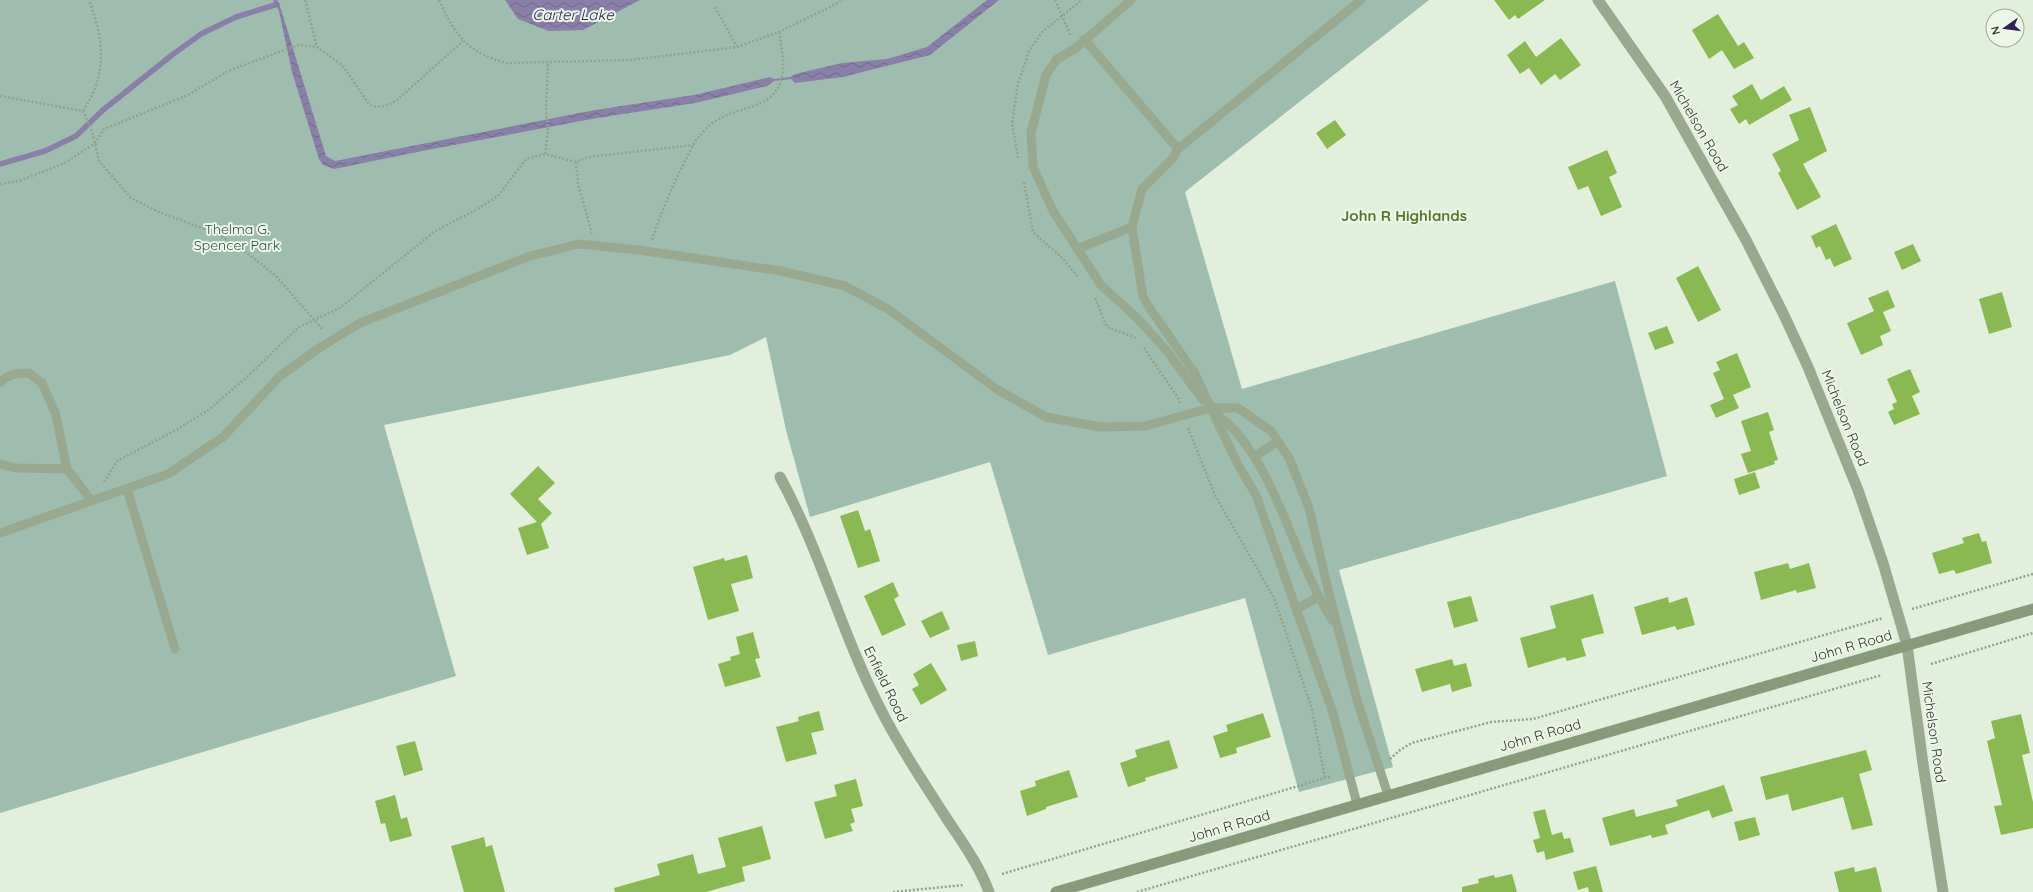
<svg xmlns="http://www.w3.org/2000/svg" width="2033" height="892" viewBox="0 0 2033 892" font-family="Quicksand,sans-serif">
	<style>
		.green { fill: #9fbdaf }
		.water { fill: url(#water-waves) }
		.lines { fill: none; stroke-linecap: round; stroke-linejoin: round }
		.stream { stroke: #8a7fa9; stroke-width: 5.5 }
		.building { fill: #8ab952 }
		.path { stroke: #91a388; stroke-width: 2.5; stroke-dasharray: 2 2; stroke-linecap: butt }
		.service { stroke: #98a990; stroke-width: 9 }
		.minor { stroke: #98a990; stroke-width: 11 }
		.secondary { stroke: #889a7c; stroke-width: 11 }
		.labels { text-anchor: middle; stroke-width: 4; stroke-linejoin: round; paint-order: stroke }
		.street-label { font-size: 14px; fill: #2e3529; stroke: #edf7e9 }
		.park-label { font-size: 14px; fill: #2f5042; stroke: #edf7e9 }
		.water-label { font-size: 15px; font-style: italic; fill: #302352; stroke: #edf7e9 }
		.neighbourhood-label { font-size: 15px; font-weight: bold; fill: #54762a; stroke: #edf7e9 }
	</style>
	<defs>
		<pattern id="water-waves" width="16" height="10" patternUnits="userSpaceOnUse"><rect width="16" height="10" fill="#8a7fa9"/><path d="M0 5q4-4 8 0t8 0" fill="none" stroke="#71698a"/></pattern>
	</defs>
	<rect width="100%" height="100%" fill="#e2efdd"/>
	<path class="green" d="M0 0H1429L1185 192 1242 389 1615 281 1667 476 1339 570 1393 767 1299 792 1245 598 1048 655 990 462 810 517 786 430 766 337 730 355 384 425 456 676 0 813Z"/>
	<path class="water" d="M273 0H277L279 3 326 156 335 161 595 110 694 95 770 77 774 79 790 77 795 74 842 63 887 59 927 47 987 0H999L930 55 843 77 795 83 791 79 774 81 767 86 695 103 597 118 427 150 334 169 323 165 319 159 292 72 279 11Z
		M505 0H640L583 30 549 31 518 19Z"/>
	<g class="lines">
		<path class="stream" d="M0 164 45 151 76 136 103 110 172 55 201 34 236 17 275 5"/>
	</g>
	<path class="building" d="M1494 0H1545L1518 19 1515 15 1509 20Z
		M1718 14 1738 46 1744 42 1754 58 1734 69 1722 50 1709 59 1692 30Z
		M1561 38 1581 65 1560 80 1555 74 1541 85 1529 68 1520 74 1507 55 1525 41 1536 57Z
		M1752 84 1761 100 1784 86 1792 100 1749 125 1746 119 1739 124 1730 109 1738 105 1732 96Z
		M1810 107 1827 151 1803 164 1821 197 1797 210 1778 173 1781 171 1772 154 1799 140 1789 115Z
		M1335 120 1346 135 1327 149 1316 133Z
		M1607 150 1617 173 1609 177 1622 207 1601 216 1588 186 1578 190 1568 167Z
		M1836 224 1852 259 1834 267 1830 258 1826 260 1820 246 1816 248 1811 236Z
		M1913 244 1921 261 1902 270 1894 252Z
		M1698 266 1721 310 1698 322 1676 278Z
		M1888 290 1895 307 1883 312 1891 331 1880 336 1883 345 1861 355 1847 323 1874 311 1868 298Z
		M2002 292 2012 327 1989 334 1979 299Z
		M1667 326 1674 343 1655 350 1648 333Z
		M1737 353 1751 387 1724 399 1713 373 1720 370 1716 362Z
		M1910 369 1920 392 1912 396 1920 414 1894 425 1888 412 1894 409 1892 404 1897 402 1887 379Z
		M1733 395 1739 408 1716 418 1710 405Z
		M1768 412 1774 430 1769 432 1778 460 1774 461 1775 464 1748 473 1741 454 1751 451 1741 421Z
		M538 466 555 483 538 499 552 513 541 524 549 548 527 555 518 528 537 522 510 494Z
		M1755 472 1760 488 1739 495 1734 479Z
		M858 510 865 531 870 529 880 561 858 568 840 516Z
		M1979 533 1982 542 1986 541 1992 563 1956 574 1954 570 1939 574 1932 553 1964 543 1962 538Z
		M747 555 753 578 731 584 739 611 708 620 693 567 724 558 725 561Z
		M1788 563 1790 569 1809 563 1816 588 1797 593 1796 590 1761 600 1754 572Z
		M893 582 899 596 894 599 906 625 882 636 864 596Z
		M1593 594 1604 633 1581 639 1586 656 1567 661 1565 657 1528 668 1520 638 1556 628 1550 606Z
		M1471 596 1478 621 1454 628 1447 602Z
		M1668 597 1669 603 1687 597 1695 625 1677 630 1675 626 1642 635 1634 607Z
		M942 611 950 629 930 638 921 621Z
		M753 632 760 658 755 659 761 677 725 687 718 664 731 660 730 657 740 654 736 637Z
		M975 641 978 656 961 661 957 645Z
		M1452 659 1454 666 1466 663 1472 686 1452 692 1450 684 1422 692 1415 669Z
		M931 663 947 690 921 705 912 689 919 685 913 674Z
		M819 711 824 730 811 733 817 754 786 762 776 727 799 721 798 717Z
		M1263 713 1271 737 1236 748 1237 753 1220 758 1213 736 1228 731 1226 725Z
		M2021 714 2030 753 2022 755 2033 802V828L2001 835 1994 806 2002 805 1987 741 1995 738 1991 721Z
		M1169 740 1178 768 1145 778 1146 781 1128 787 1120 763 1137 757 1135 750Z
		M415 741 423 770 404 776 396 746Z
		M1866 750 1872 770 1859 774 1873 825 1852 830 1843 797 1792 811 1788 794 1766 800 1760 777Z
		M1069 770 1078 797 1046 807V809L1027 816 1020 791 1036 786 1035 781Z
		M856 779 863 806 851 809 855 822 850 824 853 831 825 839 814 802 837 796 834 785Z
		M1724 785 1733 811 1712 818 1709 810 1665 825 1668 834 1652 838 1651 835 1610 846 1602 818 1634 809 1636 817 1678 806 1676 800Z
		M395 795 401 819 407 817 412 836 390 842 385 823 381 824 375 801Z
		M1545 809 1552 835 1562 832 1564 839 1570 838 1574 852 1546 860 1544 851 1537 853 1533 840 1540 838 1533 812Z
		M1755 817 1760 835 1739 841 1734 822Z
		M762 826 771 859 742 867 745 881 706 892H615L614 888 660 875 657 864 693 854 698 874 726 867 718 838Z
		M484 837 486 847 492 845 505 892H464L451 846Z
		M1596 866 1603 892H1589L1588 887 1578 890 1573 872Z
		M1854 867 1855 872 1876 867 1882 892H1839L1834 872Z
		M1512 874 1517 892H1462V887L1479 883 1478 879 1494 875 1495 878Z"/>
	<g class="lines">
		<path class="path" d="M305 0 317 47
			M439 0C455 36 468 53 507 63L630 60 737 47 779 32 844 0
			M1055 0 1071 36
			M715 7 737 47
			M0 96 83 111 92 131 99 161 131 198 159 212 218 234 248 254 275 275 323 330
			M83 111C108 73 104 41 89 0
			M545 154 548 130 546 111 548 62
			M1018 158 1012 123 1018 84 1029 51 1043 31 1082 0
			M576 162 578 184 592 233
			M1024 182 1033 232 1062 258 1078 277
			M0 184 19 181 65 163 95 143 104 129 188 95 228 71 298 45 317 47 342 65 369 104C377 110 387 105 396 101L463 41
			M652 240C661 213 672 186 685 161 689 154 692 145 697 139 702 133 708 126 714 122 726 114 738 111 751 107 790 95 785 65 779 32
			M1095 298 1107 327 1136 338
			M1144 348 1178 398 1180 404
			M1188 428 1215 495 1274 598 1312 709 1325 778
			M104 482 117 461 176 430 210 409 248 376 299 327 340 308 435 231 474 211 498 196 526 159 545 154 576 162 588 157 694 145
			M1912 609 2033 574
			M1931 664 2033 633
			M1390 759 1400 750 1412 743 1491 722 1533 719 1883 618
			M1002 874 1332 776
			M893 892 964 885
			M1137 892 1882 675"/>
		<path class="service" d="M1131 0 1076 48 1057 59 1046 75 1031 133 1033 167 1053 211 1101 285 1138 319 1167 351 1203 400
			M1084 39 1178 149 1173 158 1142 189 1132 227 1143 297 1151 310 1194 372 1237 463 1256 495 1333 713 1357 804
			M1178 149 1361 0
			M1077 249 1132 227
			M0 383C7 374 18 373 29 373L42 383 56 415 67 469 92 501
			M1214 412C1222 419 1230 425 1237 433 1282 487 1295 562 1333 621
			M1254 457 1278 441
			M0 464 16 468 67 469
			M127 489 175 649
			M0 533 168 474 223 437 280 376 316 350 360 323 530 256 579 244 639 250 781 271 845 286 888 309 998 390 1046 417 1100 427 1145 426 1210 408H1238L1271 431 1289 458 1309 508 1331 602 1357 700 1388 795
			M1297 609 1318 597"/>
		<path class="minor" d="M1598 0 1665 96 1746 240 1783 313 1808 367 1858 490 1883 563 1907 645 1923 764 1943 892
			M780 477C821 552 842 635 881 710 900 748 924 783 947 819 963 843 979 865 989 892"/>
		<path class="secondary" d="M1056 892 2033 609"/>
	</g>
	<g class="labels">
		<g class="street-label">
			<text transform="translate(1699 126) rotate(60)" y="5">Michelson Road</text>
			<text transform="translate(1845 418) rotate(68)" y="5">Michelson Road</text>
			<text transform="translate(1851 646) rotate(-16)" y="5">John R Road</text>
			<text transform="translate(886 684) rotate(64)" y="5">Enfield Road</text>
			<text transform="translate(1934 732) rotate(82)" y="5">Michelson Road</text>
			<text transform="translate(1540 735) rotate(-16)" y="5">John R Road</text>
			<text transform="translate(1229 826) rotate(-16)" y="5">John R Road</text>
		</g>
		<g class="park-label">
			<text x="237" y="234">Thelma G.<tspan x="237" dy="16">Spencer Park</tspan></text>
		</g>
		<g class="water-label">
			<text x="573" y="20">Carter Lake</text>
		</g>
		<g class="neighbourhood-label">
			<text x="1404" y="221">John R Highlands</text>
		</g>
	</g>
	<g transform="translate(2005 28) rotate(256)"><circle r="19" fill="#edf7e9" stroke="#a1a99c"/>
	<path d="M0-3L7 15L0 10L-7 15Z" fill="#302352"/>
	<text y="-6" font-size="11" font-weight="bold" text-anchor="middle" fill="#2e3529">N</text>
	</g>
</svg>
